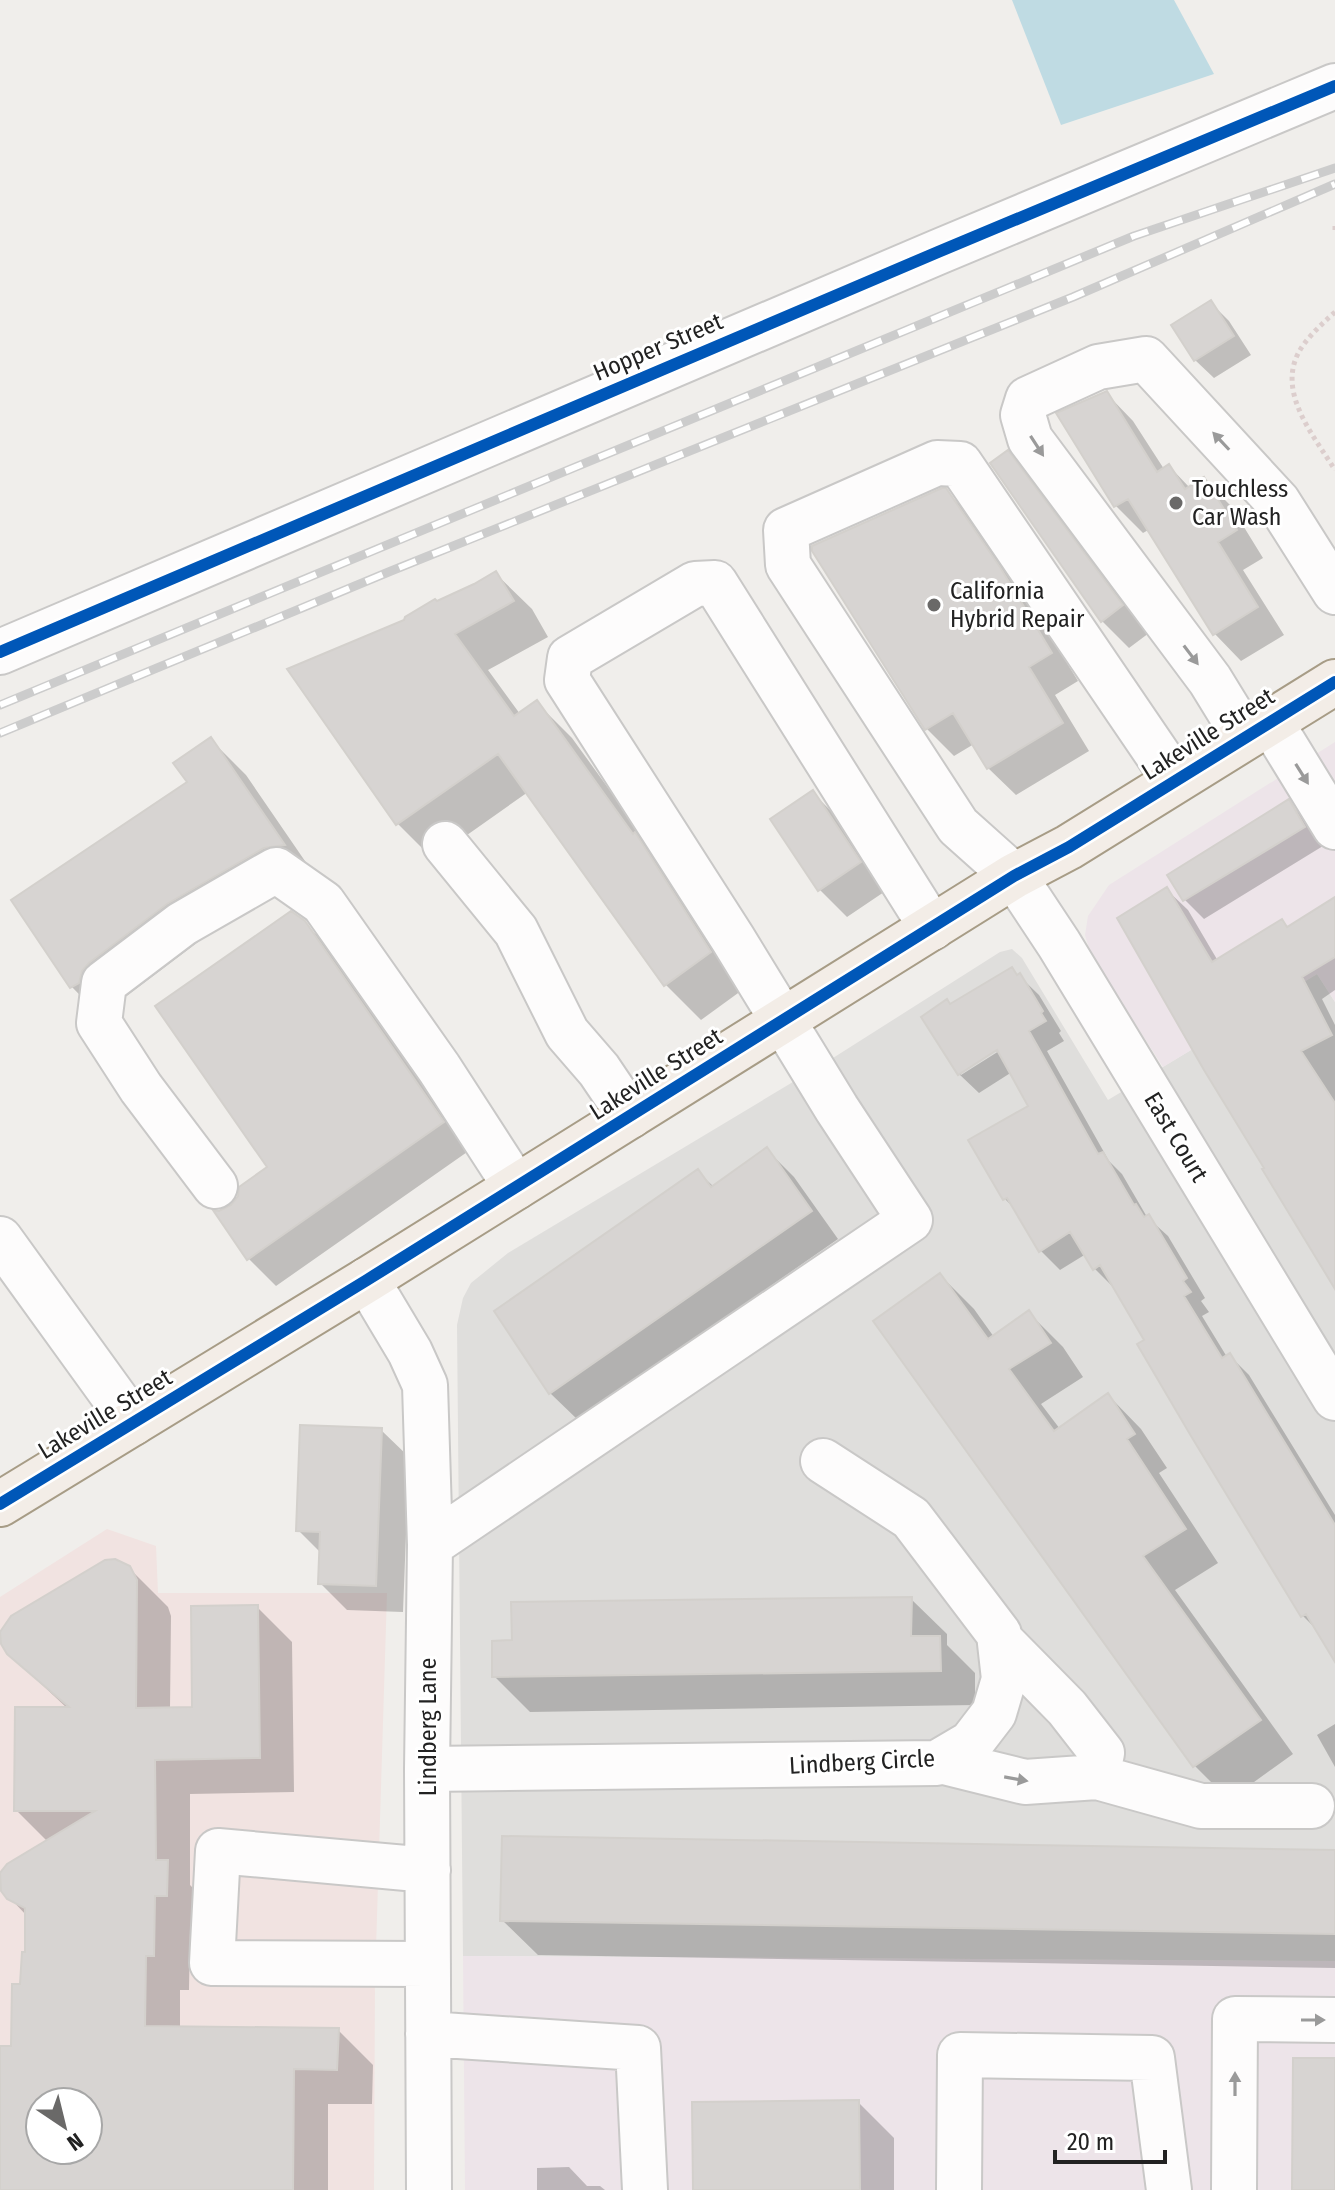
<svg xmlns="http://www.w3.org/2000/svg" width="1335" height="2190" viewBox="0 0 1335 2190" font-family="'Fira Sans Condensed',sans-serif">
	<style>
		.residential { fill: #dfdedc }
		.commercial { fill: #f1e3e1; fill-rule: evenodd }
		.industrial { fill: #ede4e9 }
		.water { fill: #bfdbe3 }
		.shadow { fill: #0003; fill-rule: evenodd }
		.building { fill: #d7d4d2; stroke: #d3d0cc; stroke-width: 2; fill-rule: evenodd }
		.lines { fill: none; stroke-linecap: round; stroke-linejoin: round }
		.minor-casing { stroke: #c9c8c7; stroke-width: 48 }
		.major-casing { stroke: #a79c86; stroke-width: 48 }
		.path { stroke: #dccecd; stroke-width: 5; stroke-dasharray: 4 4; stroke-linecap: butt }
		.minor { stroke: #fdfcfc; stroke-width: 44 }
		.major { stroke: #f3ede7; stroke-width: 44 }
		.rail-casing { stroke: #ccc; stroke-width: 9 }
		.rail { stroke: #fff; stroke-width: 6; stroke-dasharray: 18; stroke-linecap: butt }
		.cycleway-casing { stroke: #fff; stroke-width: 17 }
		.cycleway { stroke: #0057b8; stroke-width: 12 }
		.oneway { fill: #9a9a9a }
		.poi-dot { fill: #6a6968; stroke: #fff; stroke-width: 3 }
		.labels { text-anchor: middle; stroke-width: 6; stroke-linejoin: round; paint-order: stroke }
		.street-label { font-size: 24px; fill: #222; stroke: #fff }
		.poi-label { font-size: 24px; fill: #222; stroke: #fff; text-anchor: start }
	</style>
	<rect width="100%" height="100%" fill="#f0eeeb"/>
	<path class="residential" d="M1012 949 1022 958 1108 1100 1317 974 1335 1002V1961L463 1956 457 1325 463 1298 471 1283 508 1253 833 1058 1000 952Z"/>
	<path class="commercial" d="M107 1529 156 1546 158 1593H387L375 1981 374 2190H0V1597ZM40 2102H88V2150H40Z"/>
	<path class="industrial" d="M1335 742V1002L1317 974 1163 1067 1091 955 1085 935 1088 916 1109 885Z
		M463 1956 1335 1961V2190H465Z"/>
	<path class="water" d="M1012 0H1174L1214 74 1061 125Z"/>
	<path class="shadow" d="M1210 302 1229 321 1251 355 1214 378 1195 360Z
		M1106 393 1133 421 1164 469 1169 466 1190 488 1204 479 1231 506 1263 558 1243 570 1284 635 1241 661 1214 633 1150 529 1143 533 1116 506Z
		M1008 452 1035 480 1149 633 1129 648 1102 621Z
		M946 491 973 518 1026 596 1078 681 1055 695 1089 751 1016 795 988 768 974 744 954 756 927 729Z
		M496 574 532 609 548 637 488 670 520 714 536 702 572 738 661 861 745 988 701 1020 665 984 528 792 433 859 398 824 406 622Z
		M211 740 246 775 318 880 299 883 202 939 124 998 107 1023 72 987 13 900 189 782Z
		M813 793 840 820 887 890 847 917 819 889Z
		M1288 802 1307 821 1323 846 1204 919 1185 900 1170 875Z
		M1167 890 1188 910 1218 961 1282 921 1289 928 1335 900V990L1322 999 1335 1025V1288Z
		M304 922 332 951 470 1150 276 1286 249 1259 217 1212 232 1207 270 1168Z
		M1012 969 1039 995 1061 1031 1059 1033 1064 1041 1047 1051 1109 1161 1122 1174 1147 1217 1168 1236 1205 1298 1201 1301 1209 1312 1202 1316 1227 1357 1230 1356 1249 1375 1335 1515V1658L1319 1632 1303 1616 1147 1340 1114 1288 1094 1268 1086 1254 1060 1270 1041 1251 1017 1211 1005 1199 1031 1106 1012 1072 979 1093 959 1074 951 1006ZM1005 1043 1007 1046 961 1075V1070Z
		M767 1150 794 1177 838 1239 578 1420 550 1393 698 1172 714 1187Z
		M940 1275 974 1309 994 1337 1029 1313 1063 1347 1083 1377 1041 1404 1060 1429 1108 1395 1141 1429 1167 1468 1159 1473 1218 1563 1175 1590 1293 1754 1229 1800 1195 1766 876 1321Z
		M381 1430 409 1457 403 1612 347 1610 320 1583 321 1553 298 1530Z
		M125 1564 168 1607 171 1616 170 1709H194L257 1607 292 1642 294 1792 190 1794V1885L202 1897V1930H190L189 1990H180V2029L338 2030 373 2065 372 2104H328V2190H0V2048H13L27 1954V1916L9 1897 48 1842 16 1810 68 1709 8 1653ZM40 2102H88V2150H40Z
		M911 1599 947 1634V1645L975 1673V1705L530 1712 494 1676Z
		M1335 1724V1767L1317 1735Z
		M1335 1852V1968L538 1955 502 1920Z
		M858 2102 894 2138V2190H695Z
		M569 2167 587 2186H600L605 2190H537V2168Z"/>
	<path class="building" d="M1211 300 1234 336 1194 361 1171 325Z
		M1107 391 1157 472 1169 464 1185 489 1204 477 1237 530 1218 542 1258 607 1213 635 1128 499 1114 507 1056 413Z
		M1008 450 1123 605 1101 622 990 463Z
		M942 488H946L1000 567 1052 653 1029 667 1063 723 987 769 953 713 925 730 812 551V546Z
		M496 571 514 601 455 634 514 716 537 700 633 834 635 832 711 952 664 986 498 754 396 825 287 669 404 620 405 617 435 599 437 601 474 584Z
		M211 737 285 845 264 848 167 904 89 963 82 971 79 983 70 988 11 900 187 782 173 763Z
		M813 790 861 862 818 891 770 819Z
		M1289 799 1305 827 1183 901 1167 875Z
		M1167 887 1212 962 1282 919 1287 927 1335 897V957L1302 977 1332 1035 1301 1051 1335 1103V1289L1262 1169 1264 1168 1204 1070 1117 918Z
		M291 911 305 921 444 1122 247 1260 213 1210 219 1211 231 1205 238 1196 239 1187 267 1167 155 1006Z
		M1012 967 1017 975 1020 973 1043 1011 1041 1013 1046 1021 1029 1031 1098 1154 1103 1152 1134 1205 1136 1204 1144 1217 1149 1214 1187 1278 1183 1281 1191 1292 1184 1296 1222 1358 1230 1353 1335 1525V1662L1306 1614 1301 1617 1191 1436 1137 1344 1144 1340 1100 1265 1093 1270 1070 1232 1039 1252 1007 1198 1003 1200 968 1140 1028 1106 997 1050 958 1075 921 1017 947 999 950 1004Z
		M767 1147 812 1211 549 1394 494 1311 698 1169 711 1187Z
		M940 1273 988 1339 1029 1310 1051 1343 1009 1369 1054 1431 1108 1393 1135 1434 1127 1439 1186 1529 1143 1556 1261 1720 1193 1767 873 1321Z
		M300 1425 382 1428 376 1586 318 1584 320 1532 296 1531Z
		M115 1559 130 1566 137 1580 136 1708 192 1707 191 1606 258 1605 260 1758 155 1760 156 1860H168L167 1896H155L154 1956H146L145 2026 339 2028 337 2070 294 2069 293 2190H0V2046H11L12 1984H20L22 1952H25V1908L7 1899 1 1891 0 1873 7 1864 95 1811H14L15 1707H69L7 1654 1 1644 0 1632 11 1616 105 1560ZM40 2102H88V2150H40Z
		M912 1597 911 1636H940L941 1671 492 1677V1641L512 1640 511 1602Z
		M502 1836 1335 1850V1934L500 1921Z
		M1293 2058H1335V2190H1292Z
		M859 2100 860 2190H693L692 2102Z"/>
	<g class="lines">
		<defs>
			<path id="minor" d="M0 652 938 252 1335 86
				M1270 721 1335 827
				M1245 737 1210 680 1030 439 1023 415 1028 399 1098 367 1146 359 1278 502 1335 592
				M1175 780 960 464 937 463 786 530 788 565 958 826 1014 876 1059 944 1335 1398
				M445 844 516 931 567 1033 599 1070 630 1116
				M215 1186 141 1088 99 1023 104 983 182 924 276 870 323 903 439 1068 516 1187
				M0 1239 133 1423
				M367 1280 410 1352 425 1385 430 1545 427 1769 429 2190
				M430 1545 910 1220 837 1109 733 939 567 680 570 658 695 584 715 583 932 928
				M940 1761 1025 1782 1097 1777 1102 1753 1067 1708 1002 1642
				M427 1769 937 1763 971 1743 994 1713 1004 1679 999 1634 911 1518 823 1461
				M1097 1777 1201 1806H1312
				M428 1870 218 1851 212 1963 428 1964
				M428 2034 638 2048 645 2190
				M959 2190 960 2055 1152 2058 1169 2190
				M1234 2190 1235 2019 1335 2020"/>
			<path id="major" d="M0 1504 367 1280 1014 876 1069 847 1335 682"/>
		</defs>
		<use href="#minor" class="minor-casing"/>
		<use href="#major" class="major-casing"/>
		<path class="path" d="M1335 226V234
			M1335 312C1324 322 1313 332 1304 344 1272 387 1312 433 1335 470"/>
		<use href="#minor" class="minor"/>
		<use href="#major" class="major"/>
		<defs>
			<path id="rail" d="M0 705 1134 236 1335 168
				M0 733 391 571 1073 297 1335 184"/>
		</defs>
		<use href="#rail" class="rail-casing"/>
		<use href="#rail" class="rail"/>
		<defs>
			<path id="cycleway" d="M0 652 938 252 1335 86
				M0 1504 367 1280 1014 876 1069 847 1335 682"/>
		</defs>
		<use href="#cycleway" class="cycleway-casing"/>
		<use href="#cycleway" class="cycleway"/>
	</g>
	<defs><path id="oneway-solid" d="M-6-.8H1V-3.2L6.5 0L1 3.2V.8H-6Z" transform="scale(2)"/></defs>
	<g class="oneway">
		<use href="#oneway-solid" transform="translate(1221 441) rotate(-133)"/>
		<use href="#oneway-solid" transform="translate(1037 446) rotate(57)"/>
		<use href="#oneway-solid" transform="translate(1191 655) rotate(53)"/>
		<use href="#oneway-solid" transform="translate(1302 774) rotate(58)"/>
		<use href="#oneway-solid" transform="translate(1016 1779) rotate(10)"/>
		<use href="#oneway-solid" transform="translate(1313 2020)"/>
		<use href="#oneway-solid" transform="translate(1235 2084) rotate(-90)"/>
	</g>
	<g class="poi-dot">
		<circle cx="1176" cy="503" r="8"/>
		<circle cx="934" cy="605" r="8"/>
	</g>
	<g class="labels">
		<g class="street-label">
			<text transform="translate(658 347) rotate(-23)" y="8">Hopper Street</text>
			<text transform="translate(1208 734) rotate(-32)" y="8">Lakeville Street</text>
			<text transform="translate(656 1074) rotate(-32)" y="8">Lakeville Street</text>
			<text transform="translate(1176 1137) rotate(59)" y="8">East Court</text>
			<text transform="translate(105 1414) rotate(-31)" y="8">Lakeville Street</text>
			<text transform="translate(428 1727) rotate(-90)" y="8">Lindberg Lane</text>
			<text transform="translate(862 1762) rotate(-3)" y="8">Lindberg Circle</text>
		</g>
		<g class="poi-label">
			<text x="1192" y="497">Touchless<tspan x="1192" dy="28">Car Wash</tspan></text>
			<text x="950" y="599">California<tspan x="950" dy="28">Hybrid Repair</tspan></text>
		</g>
	</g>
	<g transform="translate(64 2126) rotate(145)"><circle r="38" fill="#ffffff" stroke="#a7a7a7" stroke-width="2"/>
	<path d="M0-6L14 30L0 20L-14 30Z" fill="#6a6968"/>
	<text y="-12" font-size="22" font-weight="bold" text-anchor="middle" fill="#222222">N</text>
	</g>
	<path d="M1055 2150v12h110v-12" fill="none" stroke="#222222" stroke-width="4"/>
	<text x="1067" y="2150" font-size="24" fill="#222222" stroke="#ffffff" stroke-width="6" paint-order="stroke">20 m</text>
</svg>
